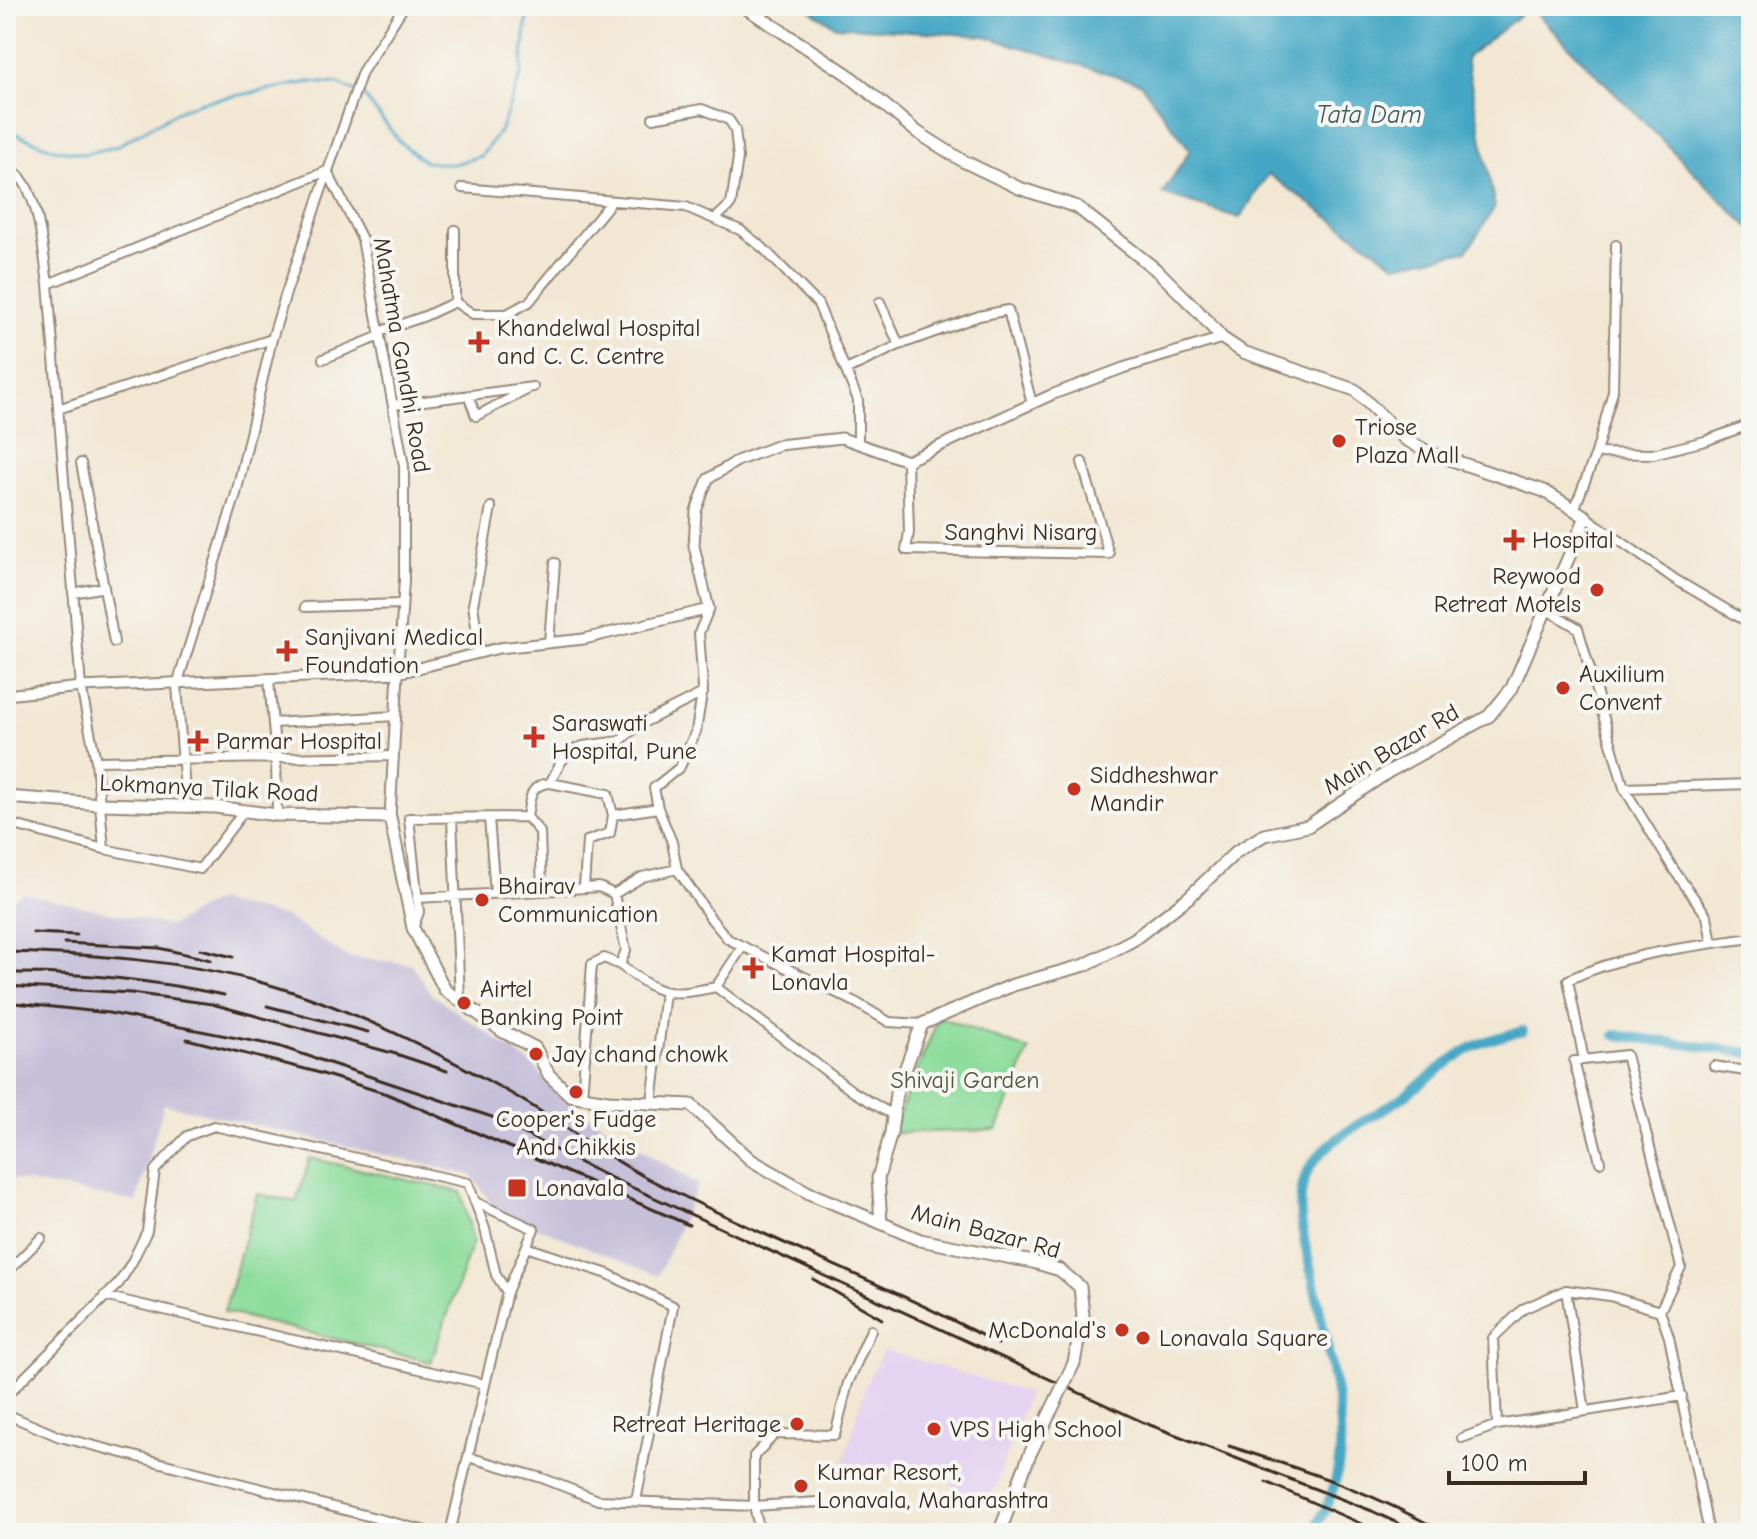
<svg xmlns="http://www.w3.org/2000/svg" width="1757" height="1539" viewBox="0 0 1757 1539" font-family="'Comic Neue',sans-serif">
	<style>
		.built { fill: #e4d3f1 }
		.industrial { fill: #c6c0d9 }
		.green { fill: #8edd9c; stroke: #64845d; stroke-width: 2 }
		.water { fill: #45a7c5; stroke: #406872; stroke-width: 2 }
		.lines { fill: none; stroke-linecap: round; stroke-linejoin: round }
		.stream { stroke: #45a7c5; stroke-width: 3 }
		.canal { stroke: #45a7c5; stroke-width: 10 }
		.minor-casing { stroke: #968878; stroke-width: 12 }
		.tertiary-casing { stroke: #968878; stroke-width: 13 }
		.secondary-casing { stroke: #968878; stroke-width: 15 }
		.minor { stroke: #fff; stroke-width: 8 }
		.tertiary { stroke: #fff; stroke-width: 9 }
		.secondary { stroke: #fff; stroke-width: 11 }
		.rail { stroke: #3b2a1e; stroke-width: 3 }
		.secondary-bridge-casing { stroke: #968878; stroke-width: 15; stroke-linecap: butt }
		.secondary-bridge { stroke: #fff; stroke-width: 11 }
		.poi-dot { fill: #c8321e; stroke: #f6f6f2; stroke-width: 3 }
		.labels { text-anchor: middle; stroke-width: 8; stroke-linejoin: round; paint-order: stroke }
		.poi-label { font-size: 24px; fill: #3b2a1e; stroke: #f6f6f2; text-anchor: start }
		.street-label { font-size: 24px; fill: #3b2a1e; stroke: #f6f6f2 }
		.park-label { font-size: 24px; fill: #50573e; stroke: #f6f6f2 }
		.water-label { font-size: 26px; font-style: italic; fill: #3f5c61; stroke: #f6f6f2 }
	</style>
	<rect width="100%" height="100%" fill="#f6f6f2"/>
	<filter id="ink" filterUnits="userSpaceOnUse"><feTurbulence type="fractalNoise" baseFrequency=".0125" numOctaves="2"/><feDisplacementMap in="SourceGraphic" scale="16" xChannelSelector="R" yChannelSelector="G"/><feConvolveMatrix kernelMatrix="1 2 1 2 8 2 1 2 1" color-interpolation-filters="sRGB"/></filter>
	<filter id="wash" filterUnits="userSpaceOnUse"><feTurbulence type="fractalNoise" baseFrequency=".006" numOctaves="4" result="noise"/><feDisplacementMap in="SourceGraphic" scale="32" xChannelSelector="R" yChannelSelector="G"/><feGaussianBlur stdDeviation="1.8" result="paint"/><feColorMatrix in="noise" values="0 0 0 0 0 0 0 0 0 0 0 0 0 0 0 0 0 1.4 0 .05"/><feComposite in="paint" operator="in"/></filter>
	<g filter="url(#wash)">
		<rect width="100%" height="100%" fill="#f2e7d3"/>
		<path class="built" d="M884 1350 1028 1393 992 1495 954 1496 949 1466 842 1467 868 1379Z"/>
		<path class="industrial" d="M23 893 170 926 215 901 286 917 347 957 412 964 431 994 534 1066 563 1100 698 1184 658 1276 497 1211 471 1175 164 1104 136 1202 6 1178V904Z"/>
		<path class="green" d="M939 1017 1029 1050 997 1130 891 1133Z
			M310 1158 461 1192 473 1241 431 1362 224 1312 257 1194 296 1202Z"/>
		<path class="water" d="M804 6H1751V230L1530 7 1466 58 1495 207 1467 251 1396 265 1268 174 1240 218 1162 194 1190 150 1140 83 984 36 835 26Z"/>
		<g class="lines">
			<path class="stream" d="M6 130 54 149 83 154 115 147 182 109 202 102 310 82 339 84 364 96 400 142 425 162 454 164 481 156 501 129 521 75 528 6"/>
			<path class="canal" d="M1615 1035 1751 1053
				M1312 1533C1352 1473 1342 1418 1328 1351 1322 1321 1316 1291 1309 1262 1302 1232 1293 1195 1310 1167 1329 1137 1368 1120 1397 1101 1424 1083 1448 1059 1477 1045 1491 1038 1508 1035 1523 1031"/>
		</g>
	</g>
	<g filter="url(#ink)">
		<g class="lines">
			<defs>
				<path id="minor" d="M653 118 702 109 729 120 735 129 738 158 731 204 715 219
					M6 167C39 177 43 253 48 284
					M462 188 686 207 740 230 763 248 818 304 858 400V443
					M455 302V230
					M880 302 899 345
					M379 332 425 316 455 302 473 314H507L529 302 612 201
					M323 359 380 336
					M846 370 899 345 979 316 1008 310 1032 404
					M468 395 476 416 525 391
					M393 405 533 387
					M58 409 272 339
					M1596 453 1613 391 1616 245
					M907 461 909 532 906 550 1109 554 1082 462
					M81 463 114 642
					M1574 510 1596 453 1653 454 1705 441 1751 424
					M1586 517 1676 580 1751 624
					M73 593 104 587
					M305 607 402 604
					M709 609 699 633 703 688 696 731 680 767 654 788 658 808 672 842 677 869 712 920 728 939 855 1002 889 1022 922 1024
					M1547 610 1578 628 1624 788 1751 784
					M549 643 555 563
					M480 653 473 605 491 507
					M269 680 276 758 277 815
					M273 723 396 716
					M96 761 394 756
					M550 783 608 794 613 815 658 808
					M1624 788 1674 870 1707 916 1712 943
					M8 797 7 823 104 849 200 869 244 811
					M186 805 177 685 236 494 272 339 286 293 362 72 404 6
					M452 818 460 999
					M489 818 495 893
					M104 849 96 761 81 687 48 284 327 171 362 239 404 466V580L398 673
					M677 869 642 877 614 894 626 950 620 965C662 996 665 997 716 987L743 946
					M584 888 587 841 610 833 613 815
					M542 891 599 887 614 894
					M417 898 542 891 540 832 527 817
					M413 928 419 912 409 818 527 817C530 800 529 784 550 783L561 762 570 751 583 746 620 741 639 725 703 693
					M716 987 852 1091 891 1114
					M1584 1060 1568 980C1625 953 1689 947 1751 938
					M1714 1066 1751 1072
					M582 1097 592 964 604 958 620 965
					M652 1103 665 992
					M1600 1162 1574 1061 1626 1055 1681 1267 1660 1311
					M475 1202 534 1229 507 1292
					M526 1247 608 1274 673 1306 636 1501
					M6 1273 41 1238
					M1566 1290 1585 1411
					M104 1296 484 1384
					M6 1396 119 1283 132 1262 147 1231 155 1170 187 1136 214 1126 468 1183 485 1229 496 1275 507 1292 450 1533
					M6 1414 60 1437 434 1533
					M1497 1425 1493 1338 1523 1309 1566 1290 1610 1296 1660 1311 1669 1337 1709 1533
					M1462 1438 1497 1425 1682 1396
					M468 1457 542 1478 598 1500 754 1506 760 1533
					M819 1502 754 1506V1456L775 1434 835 1435 848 1383 871 1330"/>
				<path id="tertiary" d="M6 695 81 687 398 673 499 648 584 639 709 609 694 546 696 511 708 479 737 461 779 445 842 438 907 461 1051 395 1123 368 1222 338
					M390 817 398 673"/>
				<path id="secondary" d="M743 6 847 74 917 132 963 161 1019 188 1077 207 1159 272 1197 310 1222 338 1243 352 1355 390 1405 439 1428 452 1544 491 1586 517 1512 688 1489 716 1388 772 1308 826 1264 835 1236 852 1189 897 1133 940 1085 965 1013 985 922 1024 896 1094 891 1133 878 1178 881 1223 920 1240 1033 1262 1060 1270 1080 1287 1083 1315 1074 1363
					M6 797 101 804 215 807 277 815 390 817 413 928 445 990 502 1031 535 1048 549 1075 570 1095 608 1101 691 1105 751 1160 809 1193 881 1223
					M999 1533 1030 1454 1049 1415"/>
			</defs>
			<use href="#minor" class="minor-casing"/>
			<use href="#tertiary" class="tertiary-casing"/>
			<use href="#secondary" class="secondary-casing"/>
			<use href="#minor" class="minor"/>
			<use href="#tertiary" class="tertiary"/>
			<use href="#secondary" class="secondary"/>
			<path class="rail" d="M33 933 77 935
				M64 943 159 948 211 960
				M200 949 233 957
				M6 952C92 954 180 960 263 983 344 1005 432 1049 505 1090 554 1117 599 1153 649 1179 763 1238 884 1282 998 1344
				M6 973C80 972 152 980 224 995
				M6 986 131 993 212 1004 396 1054 447 1071
				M6 1002 109 1013 278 1046 492 1117 594 1170 1145 1423 1372 1511 1419 1533
				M267 1006 368 1032
				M187 1039 313 1071 387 1094 689 1225
				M813 1279 882 1319
				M1229 1446C1303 1470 1376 1493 1444 1533
				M1266 1482 1382 1533"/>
			<defs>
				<path id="secondary-bridge" d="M1049 1415 1074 1363"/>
			</defs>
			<use href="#secondary-bridge" class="secondary-bridge-casing"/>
			<use href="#secondary-bridge" class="secondary-bridge"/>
		</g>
	</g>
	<g class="poi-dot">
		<path d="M475 330h8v8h8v8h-8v8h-8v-8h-8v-8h8z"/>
		<circle cx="1339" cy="441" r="8"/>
		<path d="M1510 528h8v8h8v8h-8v8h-8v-8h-8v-8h8z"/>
		<circle cx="1597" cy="590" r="8"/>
		<path d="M283 639h8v8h8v8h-8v8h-8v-8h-8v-8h8z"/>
		<circle cx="1563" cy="688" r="8"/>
		<path d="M530 725h8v8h8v8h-8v8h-8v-8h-8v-8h8z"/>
		<path d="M194 729h8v8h8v8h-8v8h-8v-8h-8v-8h8z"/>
		<circle cx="1074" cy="789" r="8"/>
		<circle cx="482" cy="900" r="8"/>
		<path d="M749 956h8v8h8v8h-8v8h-8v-8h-8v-8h8z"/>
		<circle cx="464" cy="1003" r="8"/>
		<circle cx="536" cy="1054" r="8"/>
		<circle cx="576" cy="1092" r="8"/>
		<rect x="507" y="1178" width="20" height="20" rx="4"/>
		<circle cx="1122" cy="1330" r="8"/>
		<circle cx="1143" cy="1338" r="8"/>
		<circle cx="797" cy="1424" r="8"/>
		<circle cx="934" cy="1429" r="8"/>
		<circle cx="801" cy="1486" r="8"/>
	</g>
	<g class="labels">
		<g class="poi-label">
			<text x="497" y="336">Khandelwal Hospital<tspan x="497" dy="28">and C. C. Centre</tspan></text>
			<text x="1355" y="435">Triose<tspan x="1355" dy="28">Plaza Mall</tspan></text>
			<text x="1532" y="548">Hospital</text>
			<text x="1581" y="584" text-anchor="end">Reywood<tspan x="1581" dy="28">Retreat Motels</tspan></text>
			<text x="305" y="645">Sanjivani Medical<tspan x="305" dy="28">Foundation</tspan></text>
			<text x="1579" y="682">Auxilium<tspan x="1579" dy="28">Convent</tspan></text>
			<text x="552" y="731">Saraswati<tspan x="552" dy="28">Hospital, Pune</tspan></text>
			<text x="216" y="749">Parmar Hospital</text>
			<text x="1090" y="783">Siddheshwar<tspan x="1090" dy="28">Mandir</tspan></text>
			<text x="498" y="894">Bhairav<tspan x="498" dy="28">Communication</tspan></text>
			<text x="771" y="962">Kamat Hospital-<tspan x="771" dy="28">Lonavla</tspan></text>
			<text x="480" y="997">Airtel<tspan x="480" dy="28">Banking Point</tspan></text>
			<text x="552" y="1062">Jay chand chowk</text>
			<text x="576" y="1127" text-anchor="middle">Cooper's Fudge<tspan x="576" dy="28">And Chikkis</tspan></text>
			<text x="535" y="1196">Lonavala</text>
			<text x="1106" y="1338" text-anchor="end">McDonald's</text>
			<text x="1159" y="1346">Lonavala Square</text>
			<text x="781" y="1432" text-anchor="end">Retreat Heritage</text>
			<text x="950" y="1437">VPS High School</text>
			<text x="817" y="1480">Kumar Resort,<tspan x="817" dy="28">Lonavala, Maharashtra</tspan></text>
		</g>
		<g class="street-label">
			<text transform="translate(402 355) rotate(80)" y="8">Mahatma Gandhi Road</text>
			<text x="1021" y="540">Sanghvi Nisarg</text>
			<text transform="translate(1391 749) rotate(-31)" y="8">Main Bazar Rd</text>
			<text transform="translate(209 788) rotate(3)" y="8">Lokmanya Tilak Road</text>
			<text transform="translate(986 1231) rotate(15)" y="8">Main Bazar Rd</text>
		</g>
		<g class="park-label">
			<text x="965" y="1088">Shivaji Garden</text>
		</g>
		<g class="water-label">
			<text x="1369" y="123">Tata Dam</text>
		</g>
	</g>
	<rect width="1757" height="1539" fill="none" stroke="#f6f6f2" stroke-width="32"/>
	<path d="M1449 1471v12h136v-12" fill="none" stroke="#3b2a1e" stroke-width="4"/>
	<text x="1461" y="1471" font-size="24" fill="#3b2a1e" stroke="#f6f6f2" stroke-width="6" paint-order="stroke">100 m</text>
</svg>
